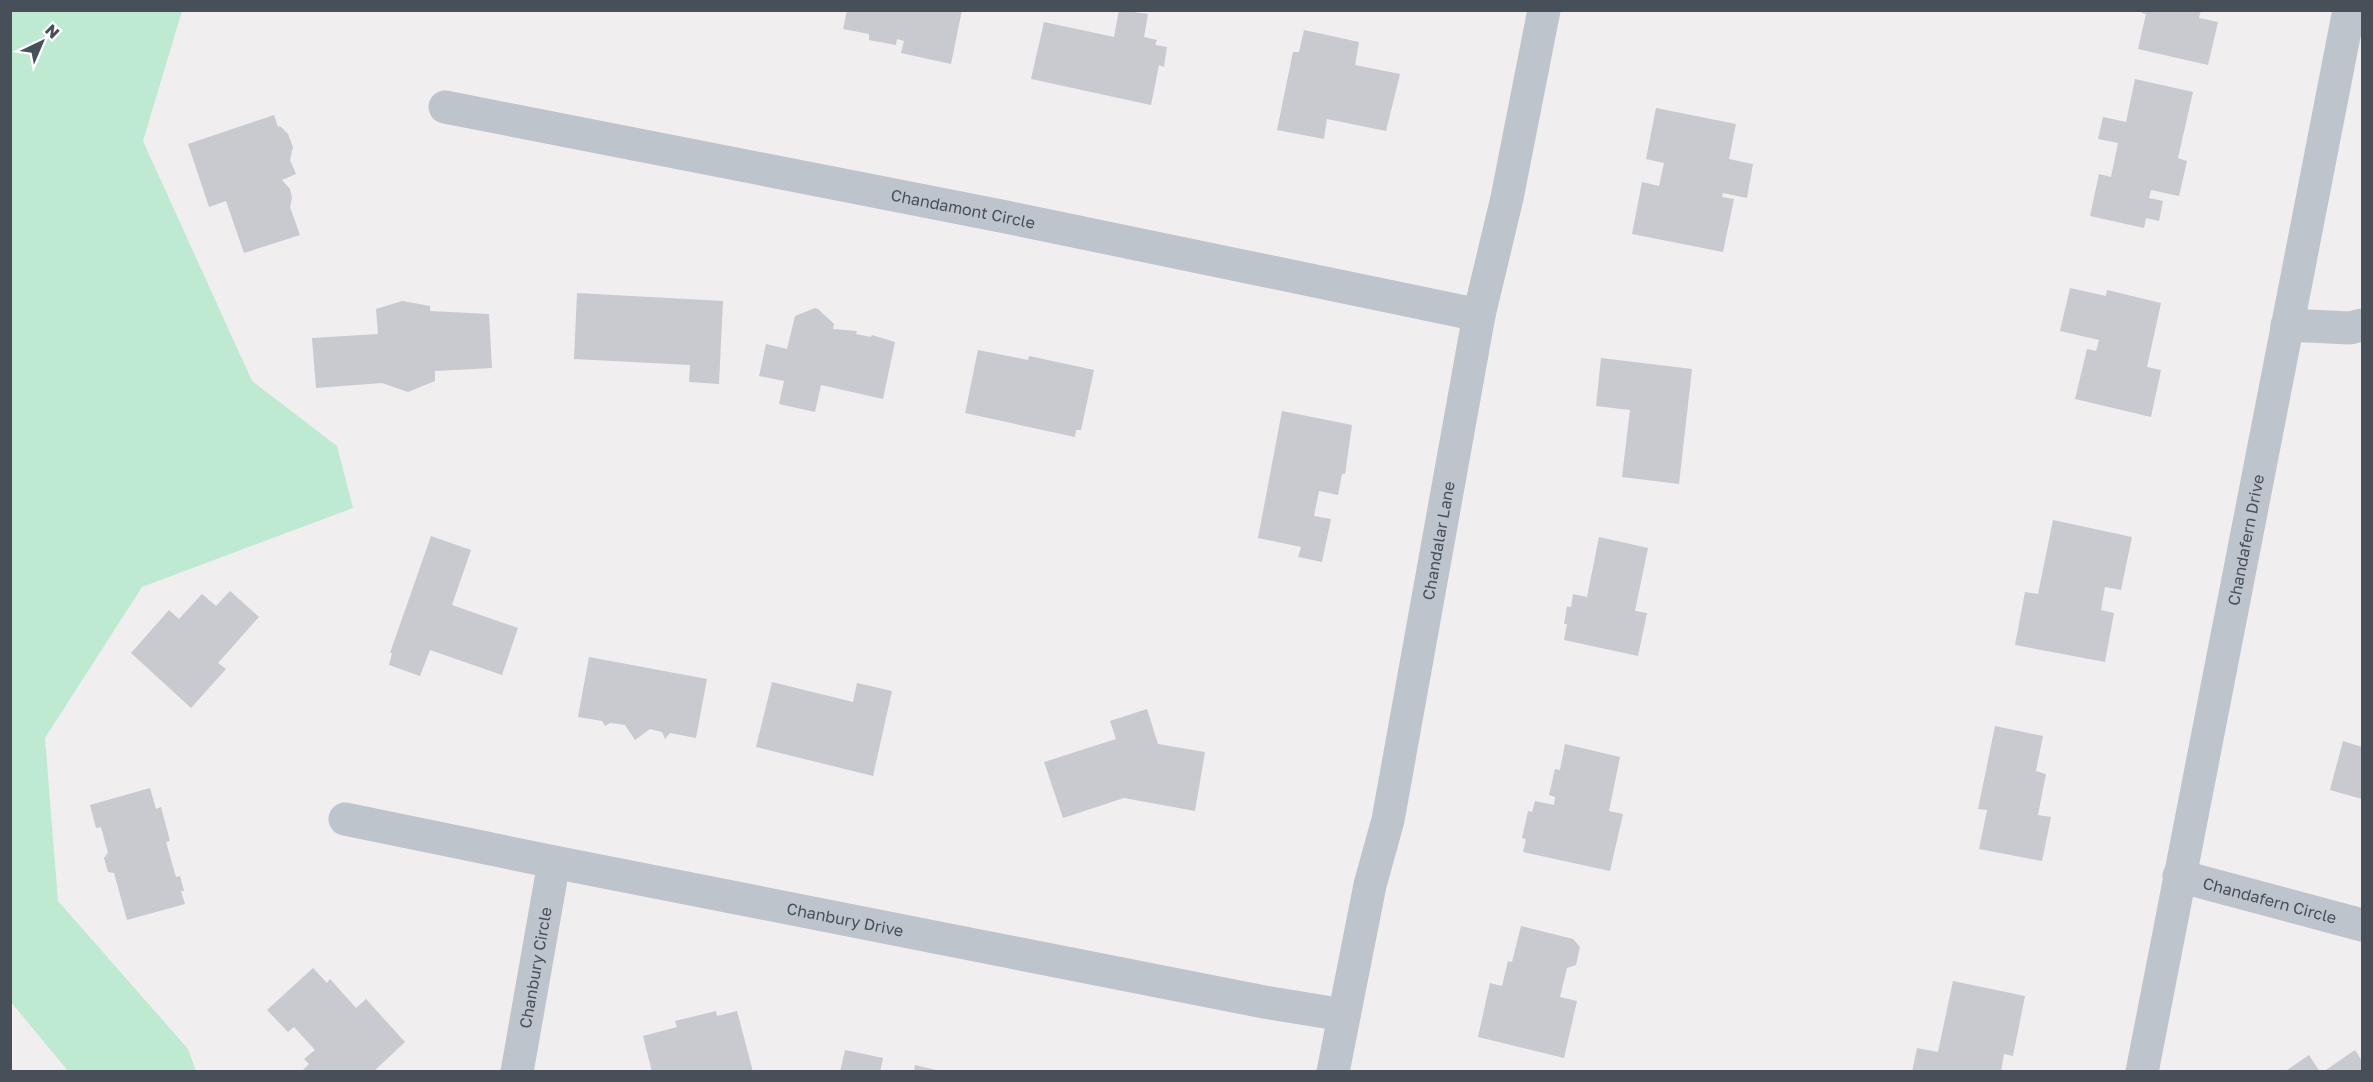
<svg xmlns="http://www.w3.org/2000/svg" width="2373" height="1082" viewBox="0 0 2373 1082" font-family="'Golos Text',sans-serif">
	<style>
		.green { fill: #bfead2 }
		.building { fill: #c8cad0 }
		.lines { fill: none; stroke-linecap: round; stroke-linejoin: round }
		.street { stroke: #bdc4cc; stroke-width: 33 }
		.labels { text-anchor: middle; stroke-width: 5; stroke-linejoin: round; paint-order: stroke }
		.street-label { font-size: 16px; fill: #475059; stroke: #fff }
	</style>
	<rect width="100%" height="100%" fill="#f0eeee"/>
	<path class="green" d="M10 11H182L143 141 252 381 337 446 353 508 142 587 45 738 58 901 188 1049 196 1071H68L11 1002Z"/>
	<path class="building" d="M847 10H962L951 64 901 53 904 41 897 39 896 45 869 40V34L843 29Z
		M1119 10 1148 14 1144 37 1157 40 1155 45 1167 47 1164 67 1159 65 1151 105 1031 79 1044 22 1114 37Z
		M2142 10H2201L2199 18 2218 22 2208 65 2138 49 2146 14 2142 13Z
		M1304 30 1359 42 1355 65 1400 74 1386 131 1327 119 1324 139 1277 130 1293 52H1299Z
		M2135 79 2193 92 2178 158 2187 161 2179 196 2151 190 2149 198 2163 201 2159 221 2146 218 2144 228 2090 216 2099 174 2111 177 2118 143 2098 139 2103 117 2126 122Z
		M1656 108 1736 124 1729 159 1753 164 1747 198 1723 193 1722 197 1734 199 1723 252 1632 234 1642 182 1659 186 1664 163 1646 159Z
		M274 115 278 127 280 126 288 134 293 147 290 160 296 174 282 180 290 189 292 198 290 207 300 235 244 253 226 201 209 207 188 144Z
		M2070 288 2106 296 2107 290 2161 303 2147 367 2161 370 2151 417 2075 399 2087 349 2096 351 2099 340 2060 331Z
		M577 293 723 301 719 384 689 382 690 365 574 359Z
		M402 301 430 306V311L489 314 492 368 435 371V381L408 392 382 383 316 388 312 338 378 334 376 309Z
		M815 308 818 309 834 324 833 329 857 331 856 334 871 337 872 335 895 342 883 399 821 385 815 412 779 404 784 381 759 376 766 344 787 349 795 316Z
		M978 350 1028 360 1029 356 1094 370 1081 430H1076L1075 437 965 413Z
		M1601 358 1692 369 1679 484 1622 477 1630 410 1596 406Z
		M1282 411 1352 425 1345 474H1342L1338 495 1319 491 1314 516 1331 519 1322 562 1298 557 1301 547 1258 538Z
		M2053 520 2132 537 2121 590 2105 587 2101 610 2114 613 2105 662 2015 645 2025 592 2038 594Z
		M431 536 471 550 452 605 518 628 502 675 430 650 420 676 389 665 392 653H390Z
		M1599 537 1648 548 1635 611 1647 613 1638 656 1564 640 1567 624H1564L1567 606 1571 607 1573 594 1587 597Z
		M230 591 259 617 218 663 226 669 191 708 131 653 169 610 179 619 202 594 216 606Z
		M589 657 707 679 696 738 670 733 665 739 662 732 650 729 635 740 625 725 610 723 605 726 602 721 578 717Z
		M772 682 853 702 857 683 892 691 873 776 756 747Z
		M1147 709 1158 744 1205 752 1195 811 1124 798 1063 818 1044 762 1116 739 1110 721Z
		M1995 726 2043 736 2036 771 2046 774 2038 815 2051 817 2042 861 1979 849 1987 810 1978 809Z
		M2343 741 2362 747V799L2330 790Z
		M1565 744 1620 757 1609 811 1623 814 1610 871 1523 852 1526 839 1522 838 1528 811 1532 812 1535 801 1554 805 1555 797 1549 795 1555 769 1560 770Z
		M150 788 156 809 161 807 170 841 166 842 176 877 180 876 184 891H181L185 904 127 920 114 873 108 872 104 858 108 853 101 827 96 828 90 805Z
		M1521 926 1573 939 1580 947 1576 965 1567 968 1560 997 1577 1001 1564 1058 1478 1037 1490 983 1502 986 1508 961 1512 962Z
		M313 968 327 983 330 979 356 1008 366 999 405 1042 373 1072H301L309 1064 304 1059 315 1050 294 1027 288 1032 267 1010Z
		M1953 981 2025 996 2013 1056 2004 1054 2001 1072H1912L1917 1048 1938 1052Z
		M716 1011 717 1016 737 1011 753 1072H652L643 1036 677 1027 675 1021Z
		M845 1050 883 1058 880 1072H840Z
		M2355 1050 2362 1061V1072H2323Z
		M2309 1055 2320 1072H2284Z
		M915 1065 940 1071 939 1072H914Z"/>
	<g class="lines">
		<g class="street">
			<path id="s1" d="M445 107 1006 217 1479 315"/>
			<path d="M2287 325 2350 328 2362 325"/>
			<path id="s2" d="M345 819 554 862 1264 1002 1344 1015"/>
			<path id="s3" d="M2179 876 2362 925"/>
			<path id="s4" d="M517 1072 554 862"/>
			<path id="s5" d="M1333 1072 1370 885 1388 820 1479 315 1507 198 1544 10"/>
			<path id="s6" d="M2142 1072 2349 10"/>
		</g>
	</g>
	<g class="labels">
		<g class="street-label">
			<text dy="6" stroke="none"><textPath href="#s1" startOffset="528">Chandamont Circle</textPath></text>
			<text dy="6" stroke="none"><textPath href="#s5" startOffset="542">Chandalar Lane</textPath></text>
			<text dy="6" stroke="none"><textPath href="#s6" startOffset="542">Chandafern Drive</textPath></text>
			<text dy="6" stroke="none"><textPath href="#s3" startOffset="94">Chandafern Circle</textPath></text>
			<text dy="6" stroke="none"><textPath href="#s2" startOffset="510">Chanbury Drive</textPath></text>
			<text dy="6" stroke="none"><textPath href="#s4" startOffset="106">Chanbury Circle</textPath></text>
		</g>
	</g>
	<rect width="2373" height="1082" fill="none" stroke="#475059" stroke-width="24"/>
	<g transform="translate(42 42) rotate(44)" stroke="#ffffff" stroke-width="4.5" paint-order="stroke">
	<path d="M0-4.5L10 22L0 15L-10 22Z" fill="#475059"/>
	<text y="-9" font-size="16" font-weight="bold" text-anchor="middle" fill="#475059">N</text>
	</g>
</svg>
